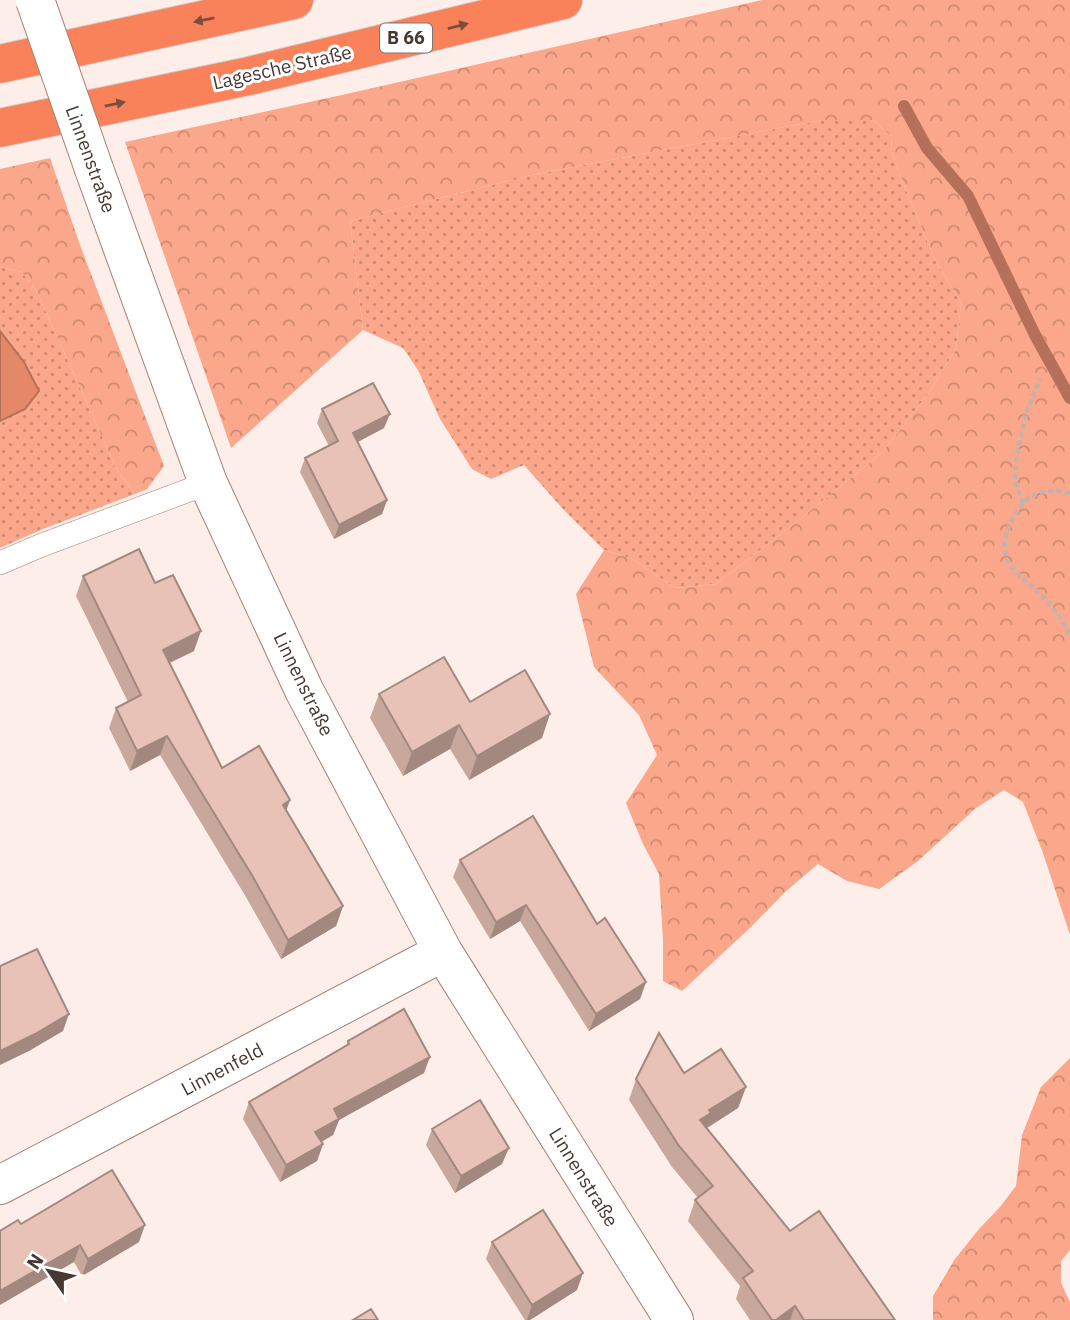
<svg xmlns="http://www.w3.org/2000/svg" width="1070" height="1320" viewBox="0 0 1070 1320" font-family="'IBM Plex Sans',sans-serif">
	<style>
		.grass { fill: url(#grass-dots) }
		.forest { fill: url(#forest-crowns) }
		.water { fill: #e48869; stroke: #b57059; stroke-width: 2 }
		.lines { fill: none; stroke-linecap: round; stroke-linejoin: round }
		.stream { stroke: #b57059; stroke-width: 12 }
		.lane-casing { stroke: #a38074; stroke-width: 24 }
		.street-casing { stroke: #a38074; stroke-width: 40 }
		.highway-casing { stroke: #d3cfce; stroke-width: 40 }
		.path { stroke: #c2b2ad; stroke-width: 4.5; stroke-dasharray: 5 3.5; stroke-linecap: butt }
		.lane { stroke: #fff; stroke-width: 23 }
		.street { stroke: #fff; stroke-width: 38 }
		.highway { stroke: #fa825a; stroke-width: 38 }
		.street-bridge-casing { stroke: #a38074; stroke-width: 40; stroke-linecap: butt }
		.street-bridge { stroke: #fff; stroke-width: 38 }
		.wall { fill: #c8a79d }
		.shaded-wall { fill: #a2887f }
		.building { fill: #e8c2b6; stroke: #a2887f; stroke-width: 2 }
		.oneway { fill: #7d4e3f }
		.labels { text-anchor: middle; stroke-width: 6; stroke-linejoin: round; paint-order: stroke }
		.shield { fill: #fff; stroke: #7e7470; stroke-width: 2 }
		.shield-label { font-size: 18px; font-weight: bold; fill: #473833 }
		.street-label { font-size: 19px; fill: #473833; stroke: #fff }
	</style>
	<defs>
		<pattern id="grass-dots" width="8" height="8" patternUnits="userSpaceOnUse" patternTransform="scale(1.75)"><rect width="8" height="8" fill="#fba78b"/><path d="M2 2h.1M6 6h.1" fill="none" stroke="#cd8972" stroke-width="1.8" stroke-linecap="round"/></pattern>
		<pattern id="forest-crowns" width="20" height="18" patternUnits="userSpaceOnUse" patternTransform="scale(1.75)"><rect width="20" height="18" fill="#fba78b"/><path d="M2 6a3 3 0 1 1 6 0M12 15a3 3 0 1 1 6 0" fill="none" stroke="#cd8972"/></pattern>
	</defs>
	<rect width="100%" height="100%" fill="#feeee9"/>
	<path class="grass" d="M822 120H873L892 137 891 149 899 173 935 260 961 302 956 349 928 394 882 453 790 527 716 584 675 588 632 559 604 550 562 508 524 465 491 479 472 469 440 419 418 370 403 348 363 330 350 221 531 175Z
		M0 267 22 272 37 292 116 468 135 494 43 529 0 548V421L25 409 24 362 0 331Z"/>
	<path class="forest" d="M762 0H1070V935L1043 853 1023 802 1004 790 976 808 918 861 879 889 847 881 818 864 785 892 751 927 682 991 663 981V940L659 874 643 844 626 803 657 755 639 715 594 667 576 594 604 550 632 559 675 588 716 584 790 527 882 453 928 394 956 349 961 302 935 260 899 173 891 149 892 137 873 120H822L531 175 350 221 363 330 231 448 125 142 342 95Z
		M50 158 80 245 164 466 147 489 135 494 116 468 37 292 22 272 0 267V169Z
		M1070 1058V1250L1061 1261V1283L1070 1302V1320H933V1296L955 1259 979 1229 1000 1207 1016 1186 1022 1135 1041 1087Z"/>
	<path class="water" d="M0 331 24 362 39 391 25 409 0 421Z"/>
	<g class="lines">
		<path class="stream" d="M904 106 927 148 968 196 1035 335 1070 398"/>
		<defs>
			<path id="lane" d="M0 563 42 545 208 483"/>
			<path id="street" d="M94 169 208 483 304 690 443 952 674 1320
				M0 1185 443 952"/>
			<path id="highway" d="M0 64 294 0
				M0 128 249 76 563 0"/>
		</defs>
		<use href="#lane" class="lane-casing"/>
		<use href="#street" class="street-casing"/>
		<use href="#highway" class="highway-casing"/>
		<path class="path" d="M1070 493C1053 489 1032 490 1021 506 1009 523 997 546 1011 566 1020 578 1036 588 1046 600 1056 610 1064 623 1070 636
			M1023 503 1015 481 1017 455 1026 413 1040 379"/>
		<use href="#lane" class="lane"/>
		<use href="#street" class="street"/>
		<use href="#highway" class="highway"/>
		<defs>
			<path id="street-bridge" d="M35 0 94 169"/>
		</defs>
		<use href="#street-bridge" class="street-bridge-casing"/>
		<use href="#street-bridge" class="street-bridge"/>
	</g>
	<path class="wall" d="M322 409 384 428 358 442 387 500 382 514 334 539 300 472 305 458 329 446 317 423Z
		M83 576 155 583 194 651 170 663 222 768 286 811 343 906 336 926 281 959 246 897 160 755 130 771 109 728 116 708 128 702 76 596Z
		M379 694 470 702 542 738 469 780 450 749 403 776 370 718Z
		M460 860 597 924 646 982 640 999 589 1031 520 921 490 939 453 877Z
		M348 1041 424 1073 339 1120 333 1135 321 1142 323 1144 317 1161 280 1182 243 1119 249 1102 346 1046Z
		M684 1073 746 1087 738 1108 707 1128 790 1231 895 1320H750L736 1299 740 1286 688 1221 695 1200 698 1198 672 1167 629 1100 636 1079Z
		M432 1129 502 1164 455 1193 426 1145Z
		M21 1224 139 1242 82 1276 74 1262Z
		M492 1242 577 1290 530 1320H525L486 1259Z"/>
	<path class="shaded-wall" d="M390 414 384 428 348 447 353 433Z
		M387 500 382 514 334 539 339 525Z
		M201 631 194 651 156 669 163 650Z
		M550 714 542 738 469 780 477 756Z
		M459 725 450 749 403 776 412 752Z
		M167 736 160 755 130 771 137 751Z
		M290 800 283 820V805Z
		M526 905 520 921 490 939 496 922Z
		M343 906 336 926 281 959 288 940Z
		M646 982 640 999 589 1031 596 1014Z
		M69 1014 63 1031 29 1051 0 1065V1051Z
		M430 1057 424 1073 339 1120 333 1135 309 1149 315 1132 334 1109Z
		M746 1087 738 1108 705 1129 700 1120 709 1110Z
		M323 1144 317 1161 280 1182 286 1165Z
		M509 1148 502 1164 455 1193 461 1176Z
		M145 1225 139 1242 82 1276 88 1259Z
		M80 1245 74 1262 0 1305V1291Z
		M583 1273 577 1290 530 1320H527L532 1305Z
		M795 1306 790 1320H776Z"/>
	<path class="building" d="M373 383 390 414 353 433 387 500 339 525 305 458 338 441 322 409Z
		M139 549 155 583 173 575 201 631 163 650 222 768 259 746 290 800 283 805 343 906 288 940 253 877 167 736 137 751 116 708 141 695 83 576Z
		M444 657 470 702 525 670 550 714 477 756 459 725 412 752 379 694Z
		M533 816 597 924 605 918 646 982 596 1014 526 905 496 922 460 860Z
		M37 949 69 1014 35 1034 0 1051V966Z
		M404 1009 430 1057 334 1109 339 1119 315 1132 323 1144 286 1165 249 1102 349 1044 348 1041Z
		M659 1033 684 1073 721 1049 746 1087 709 1110 711 1113 700 1120 790 1231 819 1211 895 1320H804L795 1306 776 1320H772L743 1278 753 1271 695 1200 713 1186 679 1146 636 1079Z
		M480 1100 509 1148 461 1176 432 1129Z
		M112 1170 145 1225 88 1259 80 1245 0 1291V1231L18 1220 21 1224Z
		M543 1210 583 1273 532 1305 492 1242Z
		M371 1309 378 1320H353Z"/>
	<defs><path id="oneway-solid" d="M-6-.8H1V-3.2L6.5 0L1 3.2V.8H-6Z" transform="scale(1.75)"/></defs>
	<g class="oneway">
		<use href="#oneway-solid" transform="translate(204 20) rotate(168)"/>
		<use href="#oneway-solid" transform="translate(458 26) rotate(-14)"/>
		<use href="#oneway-solid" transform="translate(115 104) rotate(-12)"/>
	</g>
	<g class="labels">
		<rect class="shield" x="380" y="23.5" width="52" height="29" rx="5"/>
		<g class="shield-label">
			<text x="406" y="44">B 66</text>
		</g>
		<g class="street-label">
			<text transform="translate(282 67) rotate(-13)" y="7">Lagesche Straße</text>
			<text transform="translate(91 159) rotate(70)" y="7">Linnenstraße</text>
			<text transform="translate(304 684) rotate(64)" y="7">Linnenstraße</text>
			<text transform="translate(222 1069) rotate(-28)" y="7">Linnenfeld</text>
			<text transform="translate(584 1177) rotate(58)" y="7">Linnenstraße</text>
		</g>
	</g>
	<g transform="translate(49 1271) rotate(304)" stroke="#ffffff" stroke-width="5" paint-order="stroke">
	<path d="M0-5L12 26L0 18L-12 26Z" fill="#473833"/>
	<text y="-10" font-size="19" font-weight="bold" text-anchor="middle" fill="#473833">N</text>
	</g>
</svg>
